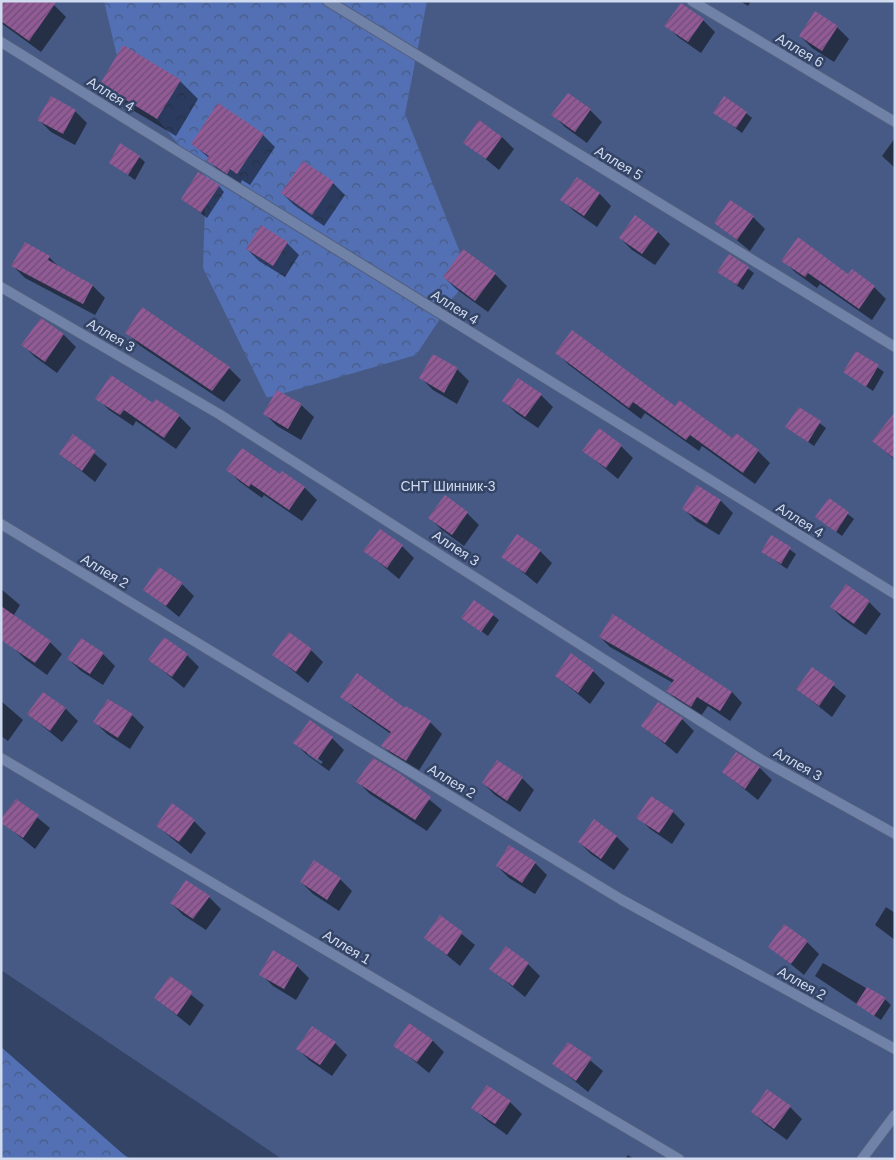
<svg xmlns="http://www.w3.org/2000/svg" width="896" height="1160" viewBox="0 0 896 1160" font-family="Helvetica,sans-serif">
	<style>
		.green { fill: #465a85 }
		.forest { fill: url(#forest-crowns) }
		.shadow { fill: #0007; fill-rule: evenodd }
		.building { fill: url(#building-hatch) }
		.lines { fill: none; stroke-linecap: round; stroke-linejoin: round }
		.lane-casing { stroke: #525f7c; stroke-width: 12 }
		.lane { stroke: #7082a8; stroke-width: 10 }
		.labels { text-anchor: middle; stroke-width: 5; stroke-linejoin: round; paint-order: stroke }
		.street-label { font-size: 14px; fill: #d1dbf0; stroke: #344466 }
		.park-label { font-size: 14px; fill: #d0daed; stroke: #344466 }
	</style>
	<defs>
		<pattern id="forest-crowns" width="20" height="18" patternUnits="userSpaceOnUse" patternTransform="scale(1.25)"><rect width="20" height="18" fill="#5270b3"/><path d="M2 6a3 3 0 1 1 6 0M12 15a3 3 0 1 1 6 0" fill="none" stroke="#495b83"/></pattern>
		<pattern id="building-hatch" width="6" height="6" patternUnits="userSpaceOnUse" patternTransform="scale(1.25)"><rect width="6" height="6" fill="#925a96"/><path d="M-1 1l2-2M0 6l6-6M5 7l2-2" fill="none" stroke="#6d4f73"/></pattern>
	</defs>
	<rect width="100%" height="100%" fill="#344466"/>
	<path class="green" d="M1 1H895V1159H282L1 970Z"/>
	<path class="forest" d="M104 1H427L405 114 469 275 416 355 267 398 203 268 206 177 157 119 125 90Z
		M1 1047 123 1154 130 1159H1Z"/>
	<path class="shadow" d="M1 1H50L66 17 41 52 1 23Z
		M740 1H751L748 6Z
		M681 4 703 20 715 32 701 53 678 37 666 25Z
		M837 27 849 39 834 62 812 48 800 36Z
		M124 47 180 81 198 99 176 136 119 102 101 84Z
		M590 110 602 122 587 143 565 127 553 115Z
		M75 111 87 123 75 145 51 132 39 120Z
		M715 113H746L752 118 742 133Z
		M263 135 275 147 250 185 242 180 240 185 220 172 208 160 209 158 193 144Z
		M502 137 514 149 499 170 465 142Z
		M895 138V168L882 156Z
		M139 157 145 162 135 180 110 162Z
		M303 163 333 183 345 195 324 226 294 205 282 193Z
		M577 178 600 194 611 206 597 227 574 211 562 199Z
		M219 186 224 192 207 218 182 199Z
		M731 202 753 217 765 229 750 251 716 223Z
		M261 226 287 243 299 255 285 277 259 261 247 249Z
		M658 232 670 244 655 265 632 250 620 238Z
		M729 255 754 273 743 290 719 272Z
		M49 257 60 268 93 286 105 298 95 315 25 278 13 266Z
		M783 260 849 276 874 287 886 299 872 320 820 284 817 288 795 272Z
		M495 274 507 286 488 312 456 289 444 277Z
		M41 320 64 335 76 347 57 373 35 357 23 345Z
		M127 333 229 368 241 380 224 402 139 345Z
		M557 353 675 408 732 440 736 435 758 451 770 463 755 484 702 446 699 451 645 413 641 419 569 365Z
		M857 353 884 372 873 391 845 372Z
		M433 356 457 369 469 381 457 404 433 390 421 378Z
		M278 391 301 405 314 417 301 440 277 426 265 414Z
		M541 395 553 407 538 428 516 413 504 401Z
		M97 398 153 405 157 400 179 416 191 428 176 449 136 421 133 426 109 410Z
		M799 408 826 428 814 446 787 427Z
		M895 430V460L874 441Z
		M73 436 107 464 95 482 60 454Z
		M621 446 633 458 618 479 584 451Z
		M228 470 280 475 282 473 305 488 317 500 302 521 264 495 262 498 240 482Z
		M697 487 721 501 733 513 719 535 696 521 684 509Z
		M829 499 854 519 842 536 823 522Z
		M467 513 479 525 464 546 442 530 430 518Z
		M772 537 796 554 787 569 763 552Z
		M402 546 414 558 399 579 365 551Z
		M540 551 552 563 537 584 503 556Z
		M182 584 194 596 179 617 145 589Z
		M1 589 20 605 6 628 1 625Z
		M869 602 881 614 866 635 843 619 831 607Z
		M493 615 499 620 488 636 463 618Z
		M600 637 732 692 742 703 730 721 708 706 701 716 678 701 668 691 673 683 610 647Z
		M50 642 62 654 47 675 25 659 13 647Z
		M311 650 323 662 308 683 274 655Z
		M103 654 115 666 103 685 81 671 68 659Z
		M187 655 199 667 184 688 150 660Z
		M812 668 846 696 832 717 797 689Z
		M593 671 605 683 590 704 556 676Z
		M43 693 66 709 78 721 62 742 28 714Z
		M342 696 405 710 430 722 442 734 418 772 395 758 383 746 391 734 354 708Z
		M1 701 23 720 8 741 1 736Z
		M132 715 144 727 130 749 107 734 95 722Z
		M682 719 694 731 677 754 643 726Z
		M332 738 344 750 329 771 307 755 295 743ZM307 751 323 762 321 764 307 754Z
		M736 754 760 768 772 780 758 800 723 772Z
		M497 762 522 778 534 790 520 812 495 795 483 783Z
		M398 774 442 810 427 831 370 794 358 782Z
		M651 797 673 812 685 824 672 844 650 829 638 817Z
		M16 800 50 828 35 849 1 821Z
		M194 821 206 833 191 854 157 826Z
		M617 837 629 849 614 870 591 854 579 842Z
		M535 863 547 875 535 894 509 878 497 866Z
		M340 879 352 891 339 911 313 894 301 882Z
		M209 897 221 909 206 930 183 915 171 903Z
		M886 907 895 913V940L875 925Z
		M441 917 475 945 460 966 426 938Z
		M807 942 819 954 804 975 770 947Z
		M823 963 885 999 891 1005 881 1020 815 976Z
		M528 964 540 976 525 997 491 969Z
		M297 966 309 978 296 1000 273 986 261 974Z
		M170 978 204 1005 190 1026 155 998Z
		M432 1040 444 1052 429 1073 395 1045Z
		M335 1043 347 1055 332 1076 309 1060 297 1048Z
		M569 1043 603 1071 588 1092 554 1064Z
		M510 1102 522 1114 507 1135 485 1119 473 1107Z
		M790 1107 802 1119 787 1140 765 1124 753 1112Z
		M628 1155 634 1159H625Z"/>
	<path class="building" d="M1 1H57L29 41 1 21Z
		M681 3 704 19 688 42 664 26Z
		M815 11 838 26 822 51 799 36Z
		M123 45 181 80 157 119 100 84Z
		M568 93 591 109 575 132 551 115Z
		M51 96 76 110 63 134 37 120Z
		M724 96 747 112 736 128 713 113Z
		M218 103 264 134 237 174 230 169 227 174 206 160 209 156 191 144Z
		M479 120 502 137 486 159 463 143Z
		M120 143 140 156 128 175 109 163Z
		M303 161 334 182 312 215 281 193Z
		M198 172 220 185 201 213 181 199Z
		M577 177 600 193 584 216 560 200Z
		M730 200 754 216 737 240 714 223Z
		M635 215 658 232 642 254 619 238Z
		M261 225 288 242 273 266 246 249Z
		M798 237 848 274 852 269 875 286 859 309 808 273 805 277 781 261Z
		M25 242 50 256 48 260 93 285 83 304 11 266Z
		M463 249 496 273 475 301 443 277Z
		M729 254 749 267 737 285 717 272Z
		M142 307 230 367 212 391 125 333Z
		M41 318 64 334 45 362 21 345Z
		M572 330 675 406 679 400 732 438 736 433 759 450 743 473 690 435 686 440 633 402 629 408 555 353Z
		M856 351 879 365 866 387 843 372Z
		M433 354 458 368 444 393 419 378Z
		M111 375 153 403 156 399 180 415 164 438 124 410 120 415 95 399Z
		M518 378 542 394 525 417 502 401Z
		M277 390 302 404 288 429 263 414Z
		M799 407 821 421 808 442 785 427Z
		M895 412V459L872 441Z
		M599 428 622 445 606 468 582 451Z
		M73 434 96 451 82 471 59 454Z
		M242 448 280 474 282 471 305 487 289 510 251 484 249 487 226 470Z
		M697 485 721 500 707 524 682 509Z
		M445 495 468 512 452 535 428 518Z
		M829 498 849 512 836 532 815 517Z
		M380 529 403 545 387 568 363 551Z
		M517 534 541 550 525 573 501 557Z
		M771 535 791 547 781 564 761 552Z
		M159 567 183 583 166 606 143 590Z
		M846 584 870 601 854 624 830 607Z
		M474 600 494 614 481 632 461 618Z
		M1 606 51 641 35 663 1 640Z
		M613 614 732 692 720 711 697 697 691 707 666 691 674 680 599 637Z
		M289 632 312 649 296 672 272 655Z
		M164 637 188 654 172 677 148 660Z
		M81 638 104 653 90 674 67 659Z
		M571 653 594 670 578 693 555 676Z
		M812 667 835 683 819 706 796 689Z
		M357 673 405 708 406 706 431 721 406 761 381 746 391 732 340 697Z
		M43 692 66 708 50 731 27 714Z
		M108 699 133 714 118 738 93 722Z
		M658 702 683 718 665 743 641 726Z
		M310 720 333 737 317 760 293 743Z
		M736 752 760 767 745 789 722 772Z
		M373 758 399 773 431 797 415 820 356 782Z
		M497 760 523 777 507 801 482 783Z
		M651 796 674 811 659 833 636 818Z
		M16 799 39 815 23 838 1 823V819Z
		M172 803 195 820 179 842 156 826Z
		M594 819 617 836 601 859 578 842Z
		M509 845 536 862 522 883 496 866Z
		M314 860 341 878 327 900 300 882Z
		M186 880 210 896 193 919 170 903Z
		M440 915 463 932 447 955 424 938Z
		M784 924 808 941 791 964 768 947Z
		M506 946 529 963 513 986 489 969Z
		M273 950 298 965 284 989 259 975Z
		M170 976 193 992 177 1015 154 998Z
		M867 987 886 998 874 1016 856 1004Z
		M409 1023 433 1040 417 1062 393 1046Z
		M312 1026 336 1042 320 1065 296 1049Z
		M568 1042 592 1058 576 1081 552 1064Z
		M487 1085 511 1101 495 1124 471 1108Z
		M767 1089 791 1106 774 1129 751 1112Z"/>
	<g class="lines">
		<defs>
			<path id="lane" d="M328 1 895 347
				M692 1 895 122
				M1 42 895 594
				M1 287 219 414 760 759 895 834
				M1 524 622 900 895 1049
				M1 758 679 1159
				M862 1159 895 1115"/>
		</defs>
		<use href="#lane" class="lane-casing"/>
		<use href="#lane" class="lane"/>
	</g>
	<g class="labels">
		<g class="street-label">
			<text transform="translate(800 50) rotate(31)" y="5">Аллея 6</text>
			<text transform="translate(111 94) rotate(32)" y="5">Аллея 4</text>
			<text transform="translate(619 163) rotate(31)" y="5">Аллея 5</text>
			<text transform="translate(455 307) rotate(32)" y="5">Аллея 4</text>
			<text transform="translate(111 335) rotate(30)" y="5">Аллея 3</text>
			<text transform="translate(800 520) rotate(32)" y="5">Аллея 4</text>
			<text transform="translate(456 548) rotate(33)" y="5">Аллея 3</text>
			<text transform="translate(105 571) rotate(31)" y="5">Аллея 2</text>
			<text transform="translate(798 764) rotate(29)" y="5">Аллея 3</text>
			<text transform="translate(452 781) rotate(31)" y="5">Аллея 2</text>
			<text transform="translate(347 947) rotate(31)" y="5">Аллея 1</text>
			<text transform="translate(802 983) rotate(29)" y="5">Аллея 2</text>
		</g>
		<g class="park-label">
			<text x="448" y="491">СНТ Шинник-3</text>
		</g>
	</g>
	<rect width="896" height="1160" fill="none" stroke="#d1dbf0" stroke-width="5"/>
</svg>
